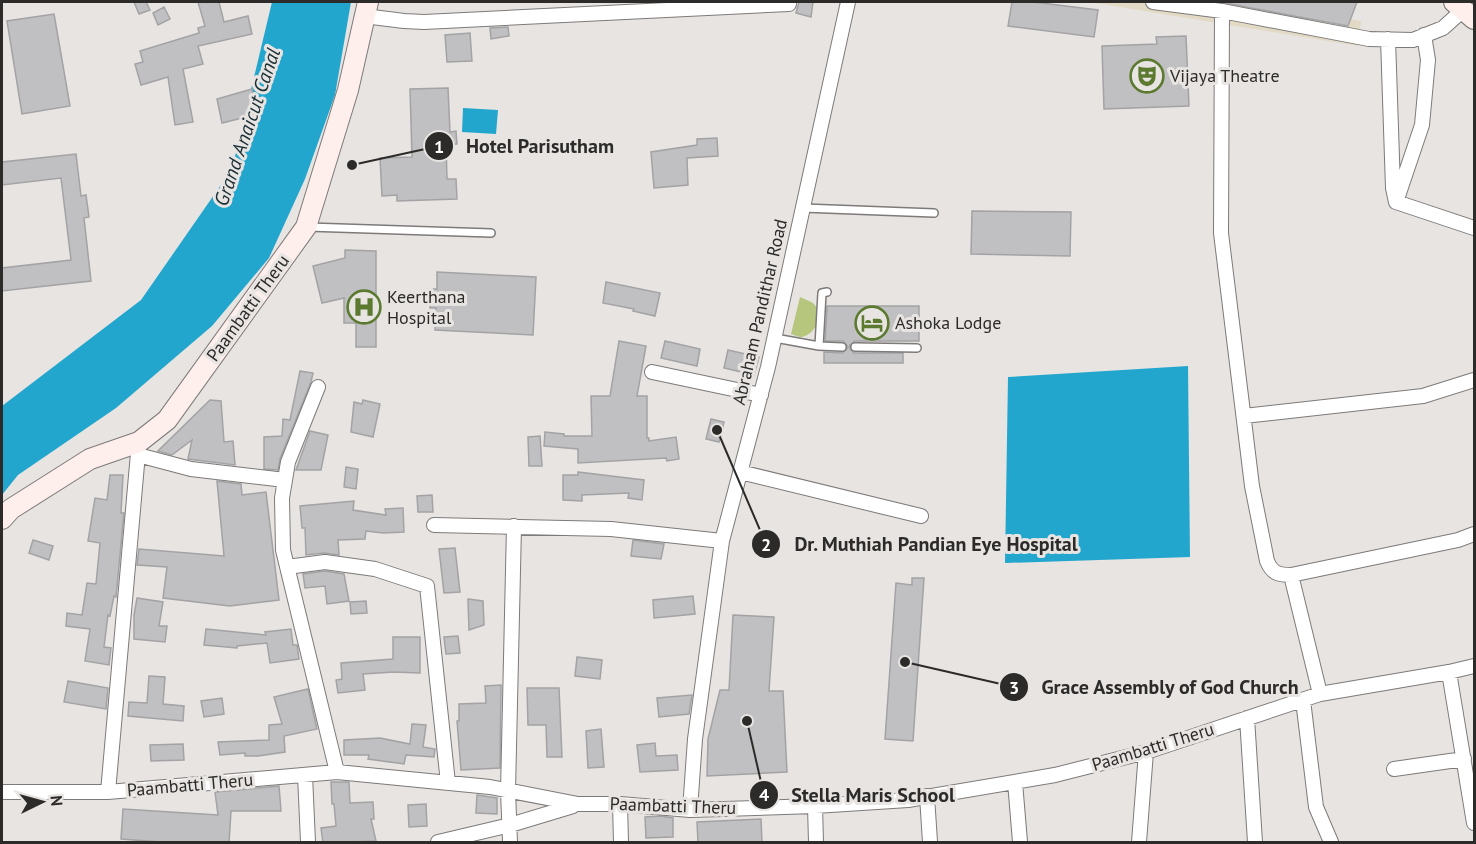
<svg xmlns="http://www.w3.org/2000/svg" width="1476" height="844" viewBox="0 0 1476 844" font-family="'PT Sans',sans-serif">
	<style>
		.commercial { fill: #e2dac5 }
		.garden { fill: #b7c67d }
		.water { fill: #23a6cd }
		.building { fill: #c0bfc1; stroke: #a3a2a4; stroke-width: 1.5 }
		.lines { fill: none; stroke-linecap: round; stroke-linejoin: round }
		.lane-casing { stroke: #7d7a79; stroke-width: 10 }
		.street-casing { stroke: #7d7a79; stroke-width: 16 }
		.secondary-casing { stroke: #7d7a79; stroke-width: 22 }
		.lane { stroke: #fff; stroke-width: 7 }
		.street { stroke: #fff; stroke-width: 14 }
		.secondary { stroke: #feeeec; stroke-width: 20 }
		.labels { text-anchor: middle; stroke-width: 6; stroke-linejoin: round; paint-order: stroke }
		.poi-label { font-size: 18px; fill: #2c2b2a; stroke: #e7e4e2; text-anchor: start }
		.street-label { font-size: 18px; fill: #2c2b2a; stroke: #e7e4e2 }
		.water-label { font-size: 20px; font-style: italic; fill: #182d34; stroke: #e7e4e2 }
		.leader { fill: none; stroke: #2c2b2a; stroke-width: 2 }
		.callout-dot { fill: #2c2b2a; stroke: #e7e4e2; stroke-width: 2 }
		.mark-label { font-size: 18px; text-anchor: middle; font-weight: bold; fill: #fff }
		.callout-label { font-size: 20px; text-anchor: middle; font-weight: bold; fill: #2c2b2a; stroke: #e7e4e2; stroke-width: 6; stroke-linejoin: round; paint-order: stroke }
	</style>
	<rect width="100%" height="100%" fill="#e7e4e2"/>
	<path class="commercial" d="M1089 2H1246L1361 21 1358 46Z"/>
	<path class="garden" d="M800 297C804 299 810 301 813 303 825 314 816 335 801 337 798 337 795 335 791 334Z"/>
	<path class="water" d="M272 2H351L335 95 305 179 269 258 212 326 116 408 18 475 2 495V406L141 300 232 169Z
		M463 108 498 110 496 134 462 132Z
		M1188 366 1190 557 1005 563 1008 377Z"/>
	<path class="building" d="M134 2H146L150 10 139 14Z
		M198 2H219L224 22 248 16 252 34 198 46 203 64 183 69 193 122 175 125 168 77 141 85 135 64 143 62 140 51 199 33 198 28 205 26Z
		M799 2H813L811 17 796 13Z
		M1012 2H1033L1098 10 1094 37 1008 26Z
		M1219 2H1357L1348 26Z
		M164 7 170 19 158 25 153 13Z
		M54 14 70 106 22 114 7 21Z
		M508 27 509 36 491 39 490 28Z
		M470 33 472 61 447 62 445 35Z
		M1186 36 1189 106 1104 109 1102 46 1157 44 1156 37Z
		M448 88 450 132 456 131 457 144H446L447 179H456L457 199 397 201V195L382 196 380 158 412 157 410 89Z
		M252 89 258 114 222 123 217 99Z
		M717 138 718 156 687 158 688 185 654 188 651 152 697 145V139Z
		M76 154 81 196 86 195 89 217 84 218 91 281 2 291V268L71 260 61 178 2 185V162Z
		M972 211 1071 212 1070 256 971 254Z
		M345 250 376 251V347H356V323H344V298L322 303 313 266 345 258Z
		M437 272 536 277 533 335 435 330 436 308H430L431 289H437Z
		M606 282 660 293 655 316 633 311 634 309 603 303Z
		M827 306H919V341H855L850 345V349L854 353H903V363H824V352L842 353 846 350 848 347 843 341H825Z
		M619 341 646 346 637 396H647V438H649V441L676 437 679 459 667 461 666 458 578 463V449L544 446 545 432 564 434V436H592L591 396H610Z
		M665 341 700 349 697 366 661 358Z
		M728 350 759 357 754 375 724 368Z
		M300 371 313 373 311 382 280 459 278 470 264 469V437L282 436 283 419 290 420Z
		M210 400 221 401 224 442 233 441 235 465 188 459 192 440 172 455 158 451Z
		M363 400 380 404 373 437 351 432 354 402 362 404Z
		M711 419 724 422 719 442 706 439Z
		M310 431 328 435 321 470H296Z
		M540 436 542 466H529L528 437Z
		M346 467 358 469 356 489 344 487Z
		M578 472 644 480 642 500 628 498 629 493 582 495V501L563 500V475H578Z
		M110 475H123L121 513H124L116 597 114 596 110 616 108 615 104 647 111 648 109 665 85 661 90 629 66 626 67 613 82 615 87 583 96 584 100 543 88 541 95 498 107 500Z
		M217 481 241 484 242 495 266 492 279 600 230 606 163 598 167 567 137 565 139 549 224 556Z
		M432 495 433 512H418L417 496Z
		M354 501 353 510 386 515 385 509 403 508 404 532 383 533 366 531 365 539 338 540 339 555 324 553 306 555 305 528H302L300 506Z
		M33 540 53 546 49 560 29 553Z
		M633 540 664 544 661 559 631 556Z
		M455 548 460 592 444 593 439 549Z
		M325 571 344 574 349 601 327 604 325 586 305 588 303 574Z
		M912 578H924L913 741 885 739 896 583 912 585Z
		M693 596 695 614 654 618 653 600Z
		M137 598 163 602 159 626H167L165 642 134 639V615Z
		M468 599 483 601 484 625 469 630Z
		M366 601 367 613 351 614 350 602Z
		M733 615 774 617 769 691H783L787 772 707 776 708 739 720 690H729Z
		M206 629 266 635 265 632 291 629 293 645H297L299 659 270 663 267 643 237 646V648L204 645Z
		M458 636 460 653 446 654 444 637Z
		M393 637H420V673L393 672 363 674 365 690 338 693 336 680 342 679 341 663 393 659Z
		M577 657 602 660 600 679 575 676Z
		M149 676 165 677 163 704 184 706 183 721 128 716 129 702 147 703Z
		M68 681 108 688 106 709 64 702Z
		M501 685 500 768 461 770 457 721H459V704L486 703 485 686Z
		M527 688H559L562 757H547L546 725H528Z
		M308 689 317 729 284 736 285 752 258 756H245V753L220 755 218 742 269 740V725L282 724 274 697Z
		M692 695 689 714 659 717 657 698Z
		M222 698 224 714 204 717 201 701Z
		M412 724 426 725 423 747 435 749 434 757 406 755 404 764 368 759 369 755H344V740L380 738 410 744Z
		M601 729 604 767 588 768 586 731Z
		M655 743 656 756 677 755 678 770 640 772 637 745Z
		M183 744 184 760 151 761 150 745Z
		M331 782H349L350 803 373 802 374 819H371L376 841 323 843 321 828 336 826 334 804H332Z
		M279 786 281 811H231L229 843H174L121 839 123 809 218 815 215 792Z
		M477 795 497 798V814L476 813Z
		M426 804 427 826 409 827 408 805Z
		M660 816 673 818V837L646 838 645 817Z
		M761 819 762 843H698L697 822Z"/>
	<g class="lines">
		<defs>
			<path id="lane" d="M803 208 934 213
				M308 227 491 233
				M775 338 819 346 822 293 827 292
				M819 346 842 347
				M855 347 917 348"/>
			<path id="street" d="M1153 2 1222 11 1369 39 1413 40 1443 28 1463 10
				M1222 11 1221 233 1252 486 1267 561C1272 573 1278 575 1291 575L1320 694
				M364 16 404 21 424 22 789 4
				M1388 39 1393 188 1396 202 1474 228
				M1397 199 1422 125 1428 60 1424 35
				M652 372 761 395
				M318 387 288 462 282 498 283 550 337 772
				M1244 416 1423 396 1474 380
				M138 455 191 469 285 480
				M740 472 921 516
				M434 525 611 529 722 541
				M287 567 325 562 375 569 427 586 448 783
				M1291 575 1458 540 1474 534
				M1449 672 1474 823
				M1303 700 1316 807 1331 842
				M1247 718 1255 842
				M1394 769 1464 759
				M305 775 308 842
				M1015 782 1020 842
				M2 792H108L337 772 490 787 578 804H620L690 810 815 806 908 800 1055 775 1146 752 1320 694 1449 672 1474 666
				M108 792 139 442
				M927 796 930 842
				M620 804 621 842
				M815 806 816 842
				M690 810 695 739 722 541 768 367 848 2
				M438 842 510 825 573 806
				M510 842 508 791 514 526
				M1139 842 1146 752"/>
			<path id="secondary" d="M1454 2 1474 19
				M2 519 11 509 90 459 139 442 167 420 306 227 348 90 368 2"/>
		</defs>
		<use href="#lane" class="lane-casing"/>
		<use href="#street" class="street-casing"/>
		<use href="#secondary" class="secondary-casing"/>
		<use href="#lane" class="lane"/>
		<use href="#street" class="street"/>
		<use href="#secondary" class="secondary"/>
	</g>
	<defs>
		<symbol id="theatre-ring" viewBox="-11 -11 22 22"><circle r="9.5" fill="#e7e4e2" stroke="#5b7a30" stroke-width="1.5"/><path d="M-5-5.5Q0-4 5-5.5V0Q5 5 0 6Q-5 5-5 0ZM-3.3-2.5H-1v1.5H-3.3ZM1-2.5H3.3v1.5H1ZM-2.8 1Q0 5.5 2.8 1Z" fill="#5b7a30"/></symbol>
		<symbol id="hospital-ring" viewBox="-11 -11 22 22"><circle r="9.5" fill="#e7e4e2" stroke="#5b7a30" stroke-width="1.5"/><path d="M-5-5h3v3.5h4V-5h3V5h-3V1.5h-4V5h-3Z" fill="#5b7a30"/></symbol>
		<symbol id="hotel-ring" viewBox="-11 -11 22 22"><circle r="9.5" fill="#e7e4e2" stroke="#5b7a30" stroke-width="1.5"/><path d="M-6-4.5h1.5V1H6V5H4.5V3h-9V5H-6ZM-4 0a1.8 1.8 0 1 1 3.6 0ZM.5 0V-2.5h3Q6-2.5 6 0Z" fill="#5b7a30"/></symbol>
	</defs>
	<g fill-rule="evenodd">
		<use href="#theatre-ring" x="1128" y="57" width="38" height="38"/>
		<use href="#hospital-ring" x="345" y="288" width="38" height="38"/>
		<use href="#hotel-ring" x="853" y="304" width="38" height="38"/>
	</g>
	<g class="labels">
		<g class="poi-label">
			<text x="1170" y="82">Vijaya Theatre</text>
			<text x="387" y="303">Keerthana<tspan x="387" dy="21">Hospital</tspan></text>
			<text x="895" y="329">Ashoka Lodge</text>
		</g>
		<g class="street-label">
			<text transform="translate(248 308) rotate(-54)" y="6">Paambatti Theru</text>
			<text transform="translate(760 312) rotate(-77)" y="6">Abraham Pandithar Road</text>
			<text transform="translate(1153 747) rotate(-17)" y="6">Paambatti Theru</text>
			<text transform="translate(190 785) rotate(-5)" y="6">Paambatti Theru</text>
			<text transform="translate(673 806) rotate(2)" y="6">Paambatti Theru</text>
		</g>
		<g class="water-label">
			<text transform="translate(247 127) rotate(-71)" y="7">Grand Anaicut Canal</text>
		</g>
	</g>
	<path class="leader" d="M352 165L439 146M717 430L766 544M905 662L1014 687M747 721L764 795"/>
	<g class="callout-dot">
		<circle cx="352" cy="165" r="6"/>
		<circle cx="717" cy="430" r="6"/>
		<circle cx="905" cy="662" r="6"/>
		<circle cx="747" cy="721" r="6"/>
		<circle cx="439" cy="146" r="15"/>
		<circle cx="766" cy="544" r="15"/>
		<circle cx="1014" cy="687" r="15"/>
		<circle cx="764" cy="795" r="15"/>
	</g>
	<g class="mark-label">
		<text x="439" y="153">1</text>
		<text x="766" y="551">2</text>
		<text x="1014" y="694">3</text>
		<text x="764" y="801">4</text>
	</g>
	<g class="callout-label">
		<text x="540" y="153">Hotel Parisutham</text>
		<text x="936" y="551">Dr. Muthiah Pandian Eye Hospital</text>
		<text x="1170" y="694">Grace Assembly of God Church</text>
		<text x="873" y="802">Stella Maris School</text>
	</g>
	<rect width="1476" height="844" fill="none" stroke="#2c2b2a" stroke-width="6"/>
	<g transform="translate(42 802) rotate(85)" stroke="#e7e4e2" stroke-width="4.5" paint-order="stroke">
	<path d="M0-4.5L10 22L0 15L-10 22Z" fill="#2c2b2a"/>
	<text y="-9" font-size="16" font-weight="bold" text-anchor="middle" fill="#2c2b2a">N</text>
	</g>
</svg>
